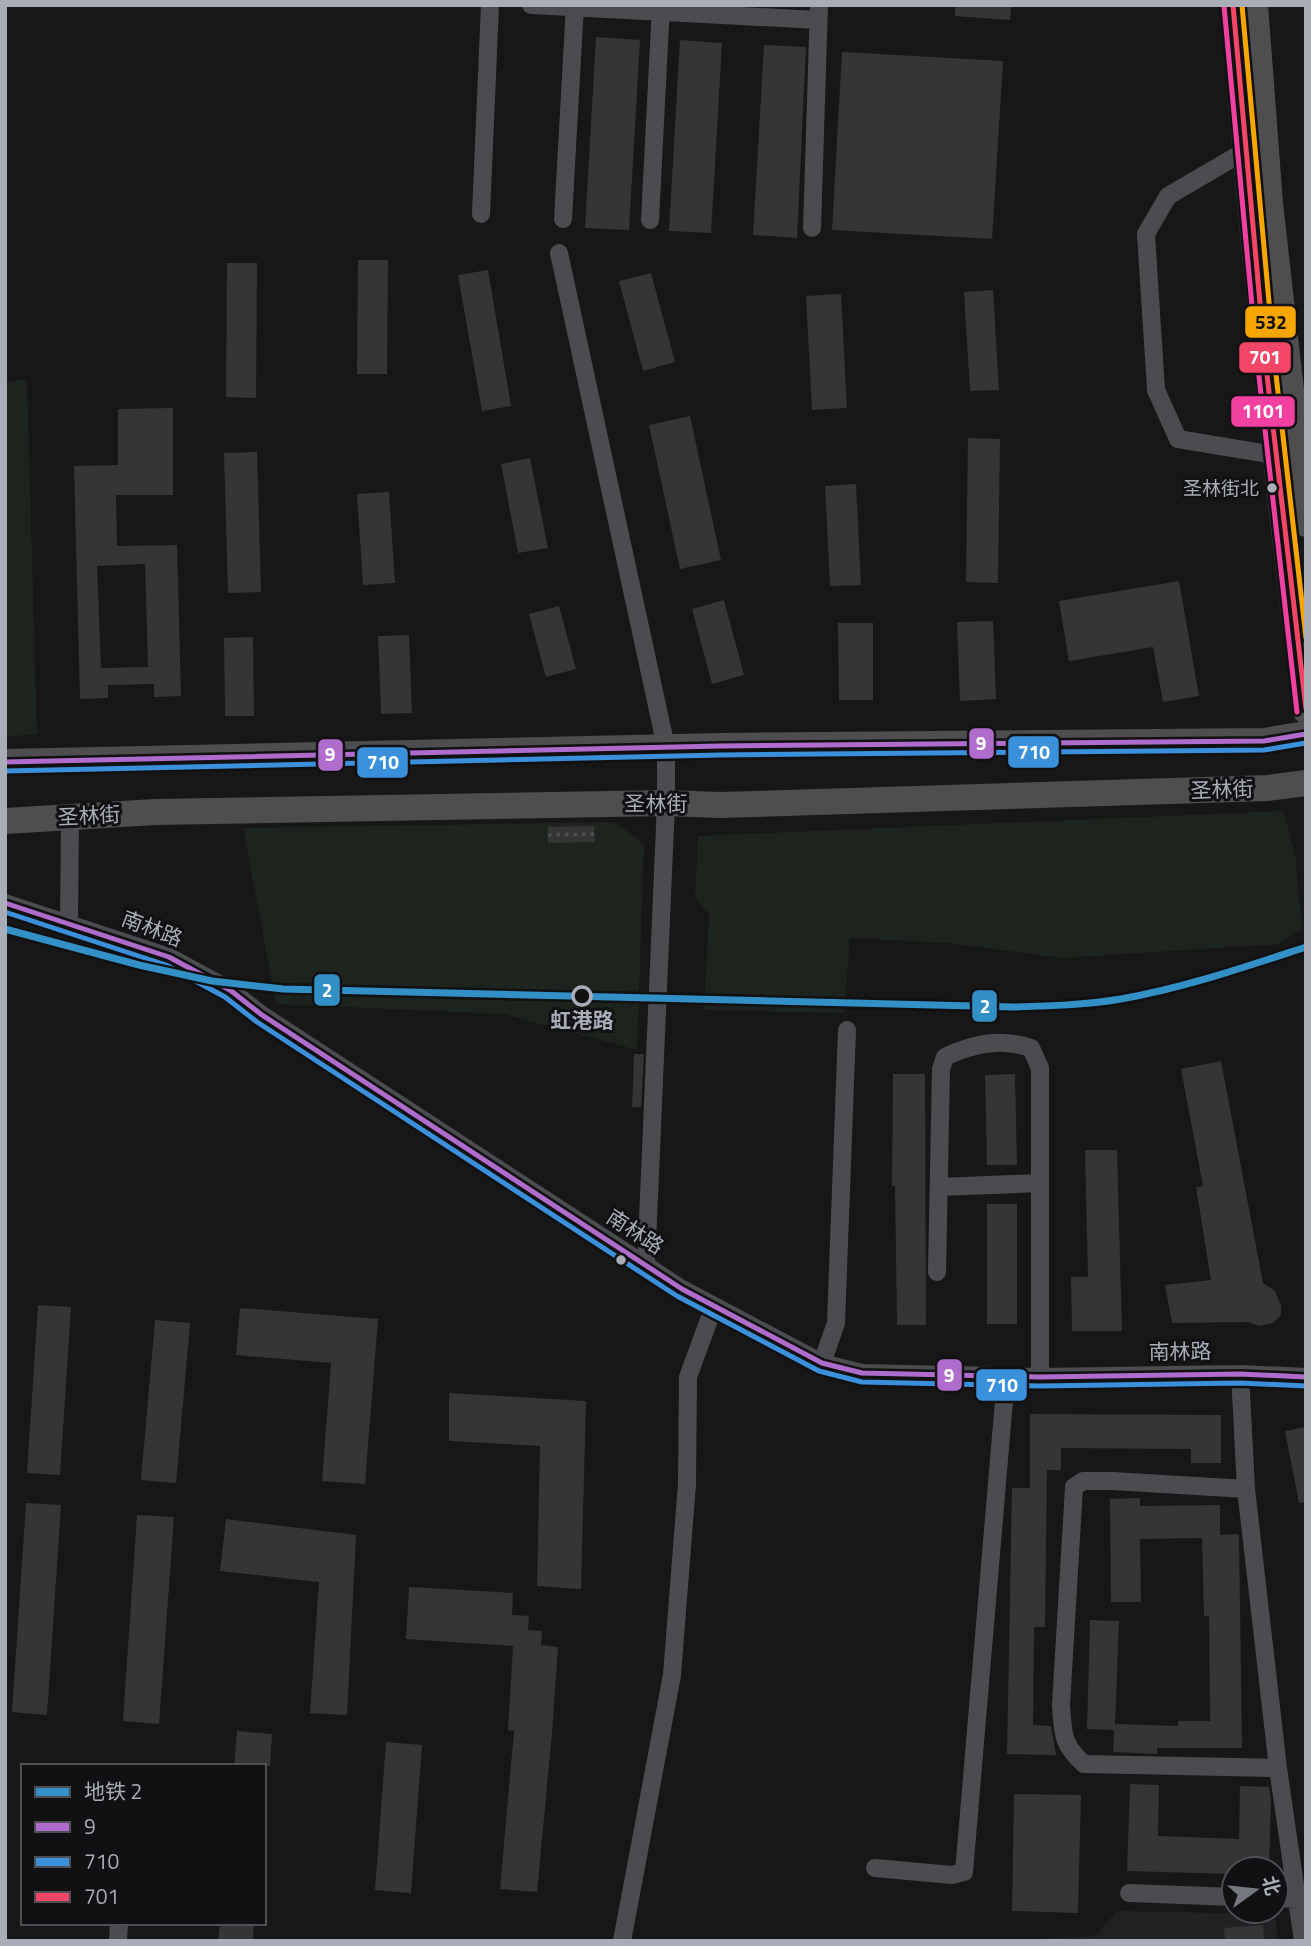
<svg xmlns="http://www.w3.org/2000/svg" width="1311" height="1946" viewBox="0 0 1311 1946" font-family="'Titillium Web','Noto Sans SC',sans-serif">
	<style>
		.built { fill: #212123 }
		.green { fill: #1d241e }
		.building { fill: #353536; fill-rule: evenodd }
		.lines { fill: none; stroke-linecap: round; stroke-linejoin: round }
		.path { stroke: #4d4e52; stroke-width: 3.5; stroke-dasharray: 3.5 5; stroke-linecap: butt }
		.minor { stroke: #4b4c50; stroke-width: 18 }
		.highway { stroke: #4e4e51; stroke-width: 26 }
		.bus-1-casing { stroke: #111113; stroke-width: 10 }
		.bus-2-casing { stroke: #111113; stroke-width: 10 }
		.bus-3-casing { stroke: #111113; stroke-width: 10 }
		.bus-4-casing { stroke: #111113; stroke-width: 10 }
		.bus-5-casing { stroke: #111113; stroke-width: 10 }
		.bus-1 { stroke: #b06ccc; stroke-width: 5 }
		.bus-2 { stroke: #3a90db; stroke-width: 5 }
		.bus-3 { stroke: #f34667; stroke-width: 5 }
		.bus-4 { stroke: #f240a1; stroke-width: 5 }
		.bus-5 { stroke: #f7a600; stroke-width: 5 }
		.metro-1-casing { stroke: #111113; stroke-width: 12 }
		.metro-1 { stroke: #3390c7; stroke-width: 7 }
		.bus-dot { fill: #a8adb8; stroke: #111113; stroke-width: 2.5 }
		.stop-dot { fill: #111113; stroke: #a8adb8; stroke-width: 3.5 }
		.labels { text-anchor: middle; stroke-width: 6; stroke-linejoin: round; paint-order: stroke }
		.bus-label { font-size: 19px; fill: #a8adb8; stroke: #111113; text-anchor: end }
		.street-label { font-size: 21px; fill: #a8adb8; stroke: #111113 }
		.stop-label { font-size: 21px; font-weight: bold; fill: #a8adb8; stroke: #111113 }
		.line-badge { stroke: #111113; stroke-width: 2.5 }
		.badge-label { font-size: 19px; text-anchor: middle; font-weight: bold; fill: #fff }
		.pale-badge-label { font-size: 19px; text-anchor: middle; font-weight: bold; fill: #111 }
	</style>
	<rect width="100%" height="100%" fill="#171717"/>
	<path class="built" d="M1117 1911 1275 1914 1278 1941H997L1095 1936Z"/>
	<path class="green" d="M27 380 37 735 5 736V381Z
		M1283 811 1295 853 1302 929 1279 944 1062 958 947 943 850 938 844 1013 704 1010 709 914 695 899 698 836Z
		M614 822 644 843 637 1050 504 1014 276 1004 243 828Z"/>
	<path class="building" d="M955 5H1011L1010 20 955 16Z
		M596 37 640 40 629 230 585 228Z
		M680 40 722 43 711 233 669 231Z
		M764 45 806 47 797 238 753 235Z
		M842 52 1003 61 992 239 832 230Z
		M358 260H388L387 374H357Z
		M227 263H257L256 398 226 397Z
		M488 270 511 406 482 411 458 275Z
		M651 273 675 362 643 371 619 281Z
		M993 290 999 390 970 391 964 292Z
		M841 294 847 408 812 410 806 296Z
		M173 408V495H116L117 546 177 545 181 696 154 697V684L108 685V698L80 699 74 466 118 465V409ZM145 564 148 667 101 668 97 566Z
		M690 416 721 560 680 569 649 425Z
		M968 438 1000 439 998 583 966 582Z
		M257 452 261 592 228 593 224 453Z
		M530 458 548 548 518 553 501 464Z
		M856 484 861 585 830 586 825 486Z
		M389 492 395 583 363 585 357 494Z
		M1179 581 1199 696 1163 702 1153 647 1069 661 1059 601Z
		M724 600 744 675 712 684 692 609Z
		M559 606 576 669 546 677 529 614Z
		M993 621 996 699 960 701 957 622Z
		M838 623H873V700H839Z
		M409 635 412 713 381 714 378 636Z
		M253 637 254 716H225L224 638Z
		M594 826 595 842 548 843V827Z
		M634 1054H644L641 1107H632Z
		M1221 1061 1263 1283 1275 1291 1281 1305V1315L1273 1323 1260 1326 1248 1322 1172 1323 1165 1285 1211 1280 1196 1187 1203 1186 1181 1069Z
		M893 1074H925L926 1325H897L895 1186H892Z
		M1015 1074 1017 1165H987L985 1075Z
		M1085 1150H1117L1122 1331H1072L1071 1277H1088Z
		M987 1204H1017V1324H987Z
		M38 1305 71 1307 60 1475 27 1473Z
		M240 1308 378 1319 365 1484 322 1481 331 1363 236 1355Z
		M155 1320 190 1323 176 1483 141 1480Z
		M449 1393 586 1401 581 1589 537 1586 540 1446 449 1441Z
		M1030 1414 1221 1415V1463H1191V1449L1061 1448V1470H1047L1045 1627H1034L1033 1725 1051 1726 1056 1755 1007 1754 1012 1488H1030Z
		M1306 1427V1502L1299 1503 1285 1431Z
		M1140 1498V1506L1220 1505V1535L1239 1534 1242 1748H1157V1754L1113 1752 1114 1730 1087 1729 1090 1620 1119 1621 1115 1724 1178 1726V1721H1210L1209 1616H1204L1202 1538 1140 1539 1141 1602H1111L1110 1499Z
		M26 1503 61 1505 47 1715 12 1712Z
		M137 1515 174 1517 159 1724 123 1721Z
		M226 1519 356 1535 347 1715 310 1713 319 1582 220 1571Z
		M409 1587 513 1593 512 1615 529 1616 528 1630 542 1631 541 1645 558 1647 552 1733 537 1892 500 1889 514 1731 508 1730 513 1646 406 1639Z
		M237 1731 272 1734 270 1766H234Z
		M386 1742 422 1745 411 1893 375 1890Z
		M1130 1784 1159 1785 1158 1836 1239 1839 1240 1786 1269 1787 1271 1800 1269 1869H1234V1874L1127 1871Z
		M1014 1794 1081 1795 1078 1913 1012 1911Z
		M220 1923H254L253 1941H218Z
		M1263 1925 1264 1941H1225L1224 1928Z"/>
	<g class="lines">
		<path class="path" d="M548 835 595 834"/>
		<path class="minor" d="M531 5 818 20
			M1245 151 1168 196 1146 234 1156 390 1178 439 1275 455
			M481 214 490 5
			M563 219 575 5
			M650 220 661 5
			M812 228 819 5
			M559 253 666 747V803L646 1266
			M5 903 169 957 230 990 262 1015 682 1289 822 1363 862 1373 1040 1377 1240 1374 1306 1377
			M69 923 70 817
			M939 1187 1040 1183
			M937 1272 941 1069 945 1057C974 1043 1001 1038 1031 1048L1040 1068V1377
			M822 1363 836 1323 847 1030
			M1240 1374 1246 1489 1278 1768 1303 1941
			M1246 1489 1113 1481H1083L1074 1487 1061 1705C1063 1734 1062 1744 1084 1764L1278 1768
			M875 1868 952 1875 964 1872 1006 1377
			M1129 1893 1234 1897
			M1276 1898 1299 1899
			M118 1941 119 1923
			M622 1941 672 1675 687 1484 688 1377 714 1306"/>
		<path class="highway" d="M1233 5C1252 241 1276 476 1306 711
			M1255 5 1270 203 1306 524
			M5 762 720 746 1264 741 1306 734
			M5 821 155 812 666 803 720 805 1268 788 1306 783"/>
		<defs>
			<path id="bus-1" d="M5 762 720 746 1264 741 1306 734
				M5 903 169 957 230 990 262 1015 682 1289 822 1363 862 1373 1040 1377 1240 1374 1306 1377"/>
			<path id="bus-2" d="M5 771 720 755 1264 750 1306 743
				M5 912 166 965 225 997 257 1022 677 1296 819 1371 862 1382 1040 1386 1240 1383 1306 1386"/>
			<path id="bus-3" d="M1233 5 1265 358 1306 709"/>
			<path id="bus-4" d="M1224 6 1257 359 1297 712"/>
			<path id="bus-5" d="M1242 5 1274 357 1306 638"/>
		</defs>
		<use href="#bus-1" class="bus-1-casing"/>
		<use href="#bus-2" class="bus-2-casing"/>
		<use href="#bus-3" class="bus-3-casing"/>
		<use href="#bus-4" class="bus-4-casing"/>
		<use href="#bus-5" class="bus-5-casing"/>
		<use href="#bus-1" class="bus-1"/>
		<use href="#bus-2" class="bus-2"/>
		<use href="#bus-3" class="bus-3"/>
		<use href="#bus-4" class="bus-4"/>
		<use href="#bus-5" class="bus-5"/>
		<defs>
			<path id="metro-1" d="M5 929 139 965 212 981 283 989 1014 1007C1050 1006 1085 1005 1121 999 1184 988 1245 967 1306 947"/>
		</defs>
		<use href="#metro-1" class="metro-1-casing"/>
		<use href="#metro-1" class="metro-1"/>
	</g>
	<g class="bus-dot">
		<circle cx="1272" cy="488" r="6"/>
		<circle cx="621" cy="1260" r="6"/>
	</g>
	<circle class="stop-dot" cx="582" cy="996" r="9"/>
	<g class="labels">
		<g class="bus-label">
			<text x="1259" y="495">圣林街北</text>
		</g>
		<g class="street-label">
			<text transform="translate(1222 790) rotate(-2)" y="7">圣林街</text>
			<text x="656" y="811">圣林街</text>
			<text transform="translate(89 816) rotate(-3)" y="7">圣林街</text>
			<text transform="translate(152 929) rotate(21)" y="7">南林路</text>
			<text transform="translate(635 1232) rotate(33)" y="7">南林路</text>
			<text transform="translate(1180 1352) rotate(-1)" y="7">南林路</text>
		</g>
		<g class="stop-label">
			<text x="582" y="1028">虹港路</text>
		</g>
	</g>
	<g class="line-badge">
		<rect x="1244" y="305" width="53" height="34" rx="7" fill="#f7a600"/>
		<rect x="1238" y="341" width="54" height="33" rx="7" fill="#f34667"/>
		<rect x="1230" y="395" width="66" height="33" rx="7" fill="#f240a1"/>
		<rect x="968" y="727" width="27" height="33" rx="7" fill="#b06ccc"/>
		<rect x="1007" y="735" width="53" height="34" rx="7" fill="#3a90db"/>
		<rect x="317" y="738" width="27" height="34" rx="7" fill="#b06ccc"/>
		<rect x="356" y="746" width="53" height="33" rx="7" fill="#3a90db"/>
		<rect x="313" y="973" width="28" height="34" rx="7" fill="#3390c7"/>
		<rect x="971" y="989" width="27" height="34" rx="7" fill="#3390c7"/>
		<rect x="936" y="1358" width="27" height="34" rx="7" fill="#b06ccc"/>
		<rect x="975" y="1368" width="53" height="34" rx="7" fill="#3a90db"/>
	</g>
	<g class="badge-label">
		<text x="1265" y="364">701</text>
		<text x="1263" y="418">1101</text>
		<text x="981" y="750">9</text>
		<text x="1034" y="759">710</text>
		<text x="330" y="761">9</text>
		<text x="383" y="769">710</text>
		<text x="327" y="997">2</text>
		<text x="985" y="1013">2</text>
		<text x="949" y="1382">9</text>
		<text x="1002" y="1392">710</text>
	</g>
	<g class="pale-badge-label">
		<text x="1271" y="329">532</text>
	</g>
	<rect width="1311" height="1946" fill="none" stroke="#a8adb8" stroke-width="14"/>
	<rect x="21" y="1764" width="245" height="161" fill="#111113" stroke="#4d4f55" stroke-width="2"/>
	<rect x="35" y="1787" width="35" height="10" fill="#3390c7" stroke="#4d4f55" stroke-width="2"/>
	<text x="84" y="1799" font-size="21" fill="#a8adb8">地铁 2</text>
	<rect x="35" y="1822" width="35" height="10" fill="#b06ccc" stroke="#4d4f55" stroke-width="2"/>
	<text x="84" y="1834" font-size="21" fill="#a8adb8">9</text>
	<rect x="35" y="1857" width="35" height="10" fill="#3a90db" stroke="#4d4f55" stroke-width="2"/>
	<text x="84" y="1869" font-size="21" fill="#a8adb8">710</text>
	<rect x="35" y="1892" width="35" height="10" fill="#f34667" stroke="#4d4f55" stroke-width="2"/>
	<text x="84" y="1904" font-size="21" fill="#a8adb8">701</text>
	<g transform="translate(1255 1890) rotate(75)"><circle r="33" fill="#111113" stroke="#4d4f55" stroke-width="2"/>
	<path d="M0-5L12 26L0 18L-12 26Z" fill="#757880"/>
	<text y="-10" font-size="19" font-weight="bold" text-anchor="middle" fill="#a8adb8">北</text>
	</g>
</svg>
